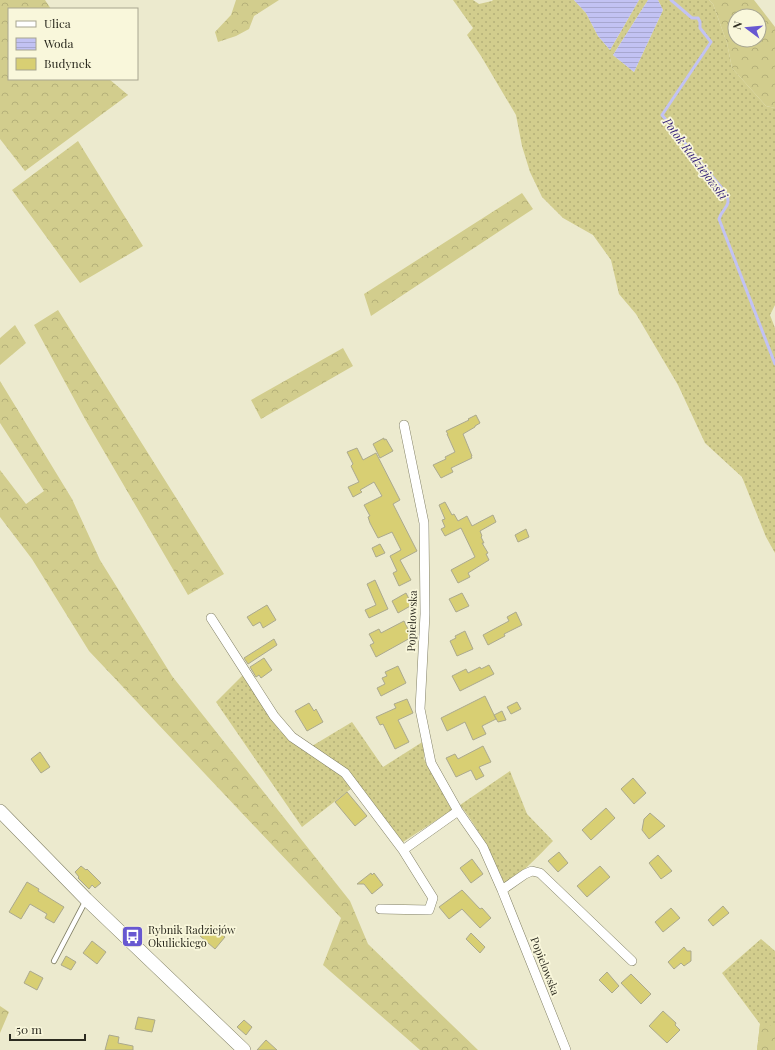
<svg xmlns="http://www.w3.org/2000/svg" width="775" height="1050" viewBox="0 0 775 1050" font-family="'Playfair Display',serif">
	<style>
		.grass { fill: url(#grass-dots) }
		.forest { fill: url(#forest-crowns); fill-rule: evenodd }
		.water { fill: url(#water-rules) }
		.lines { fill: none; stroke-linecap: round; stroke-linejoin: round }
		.stream { stroke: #c2c2f3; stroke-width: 3 }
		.building { fill: #d8cf73; stroke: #aba98e }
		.lane-casing { stroke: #828066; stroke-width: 6 }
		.street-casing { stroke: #828066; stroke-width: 10 }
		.secondary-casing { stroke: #828066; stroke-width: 14 }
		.lane { stroke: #fff; stroke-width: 4.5 }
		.street { stroke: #fff; stroke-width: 9 }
		.secondary { stroke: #fff; stroke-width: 13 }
		.labels { text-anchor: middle; stroke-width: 3.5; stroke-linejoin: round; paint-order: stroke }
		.street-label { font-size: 11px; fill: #2c2b20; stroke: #f9f7db }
		.poi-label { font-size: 11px; fill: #2c2b20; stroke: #f9f7db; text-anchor: start }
		.water-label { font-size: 12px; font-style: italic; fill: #2f1b76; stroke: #f9f7db }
	</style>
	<defs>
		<pattern id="grass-dots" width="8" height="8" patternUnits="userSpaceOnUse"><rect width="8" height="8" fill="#d2cd8d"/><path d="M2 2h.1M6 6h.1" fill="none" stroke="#b4b079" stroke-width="1.8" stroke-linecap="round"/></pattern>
		<pattern id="forest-crowns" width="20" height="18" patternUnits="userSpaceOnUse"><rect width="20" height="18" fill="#d2cd8d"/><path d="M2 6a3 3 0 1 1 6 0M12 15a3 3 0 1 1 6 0" fill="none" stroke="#b4b079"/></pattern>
		<pattern id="water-rules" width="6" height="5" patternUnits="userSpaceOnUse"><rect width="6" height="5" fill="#c2c2f3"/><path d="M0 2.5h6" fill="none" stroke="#a7a7d0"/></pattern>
	</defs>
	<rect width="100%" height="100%" fill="#eceace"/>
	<path class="grass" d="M453 0H473L479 4 492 1 493 0H574L586 13 598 36 610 50 639 0H648L613 55 634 72 663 10 658 0H709L713 4 727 43 732 68 766 106 775 108V305L770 315 775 328V553L766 537 742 477 705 443 678 385 636 314 619 294 611 260 593 235 563 218 542 197 530 172 522 146 516 115 481 56 467 35 473 28Z
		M243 675 279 730 290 739 335 770 352 788 302 827 216 702Z
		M352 722 383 767 424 741V759L452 810 403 842 339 765 312 746Z
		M510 771 527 814 553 841C538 856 524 873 504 883 492 855 479 829 460 805Z
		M761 939 775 951V1050H757L760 1024 722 973Z"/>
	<path class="forest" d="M0 0H45L51 9H9V79H109L128 95 25 171 0 139Z
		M236 0H279L254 16 249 29 236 36 218 42 215 32 231 15Z
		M709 0H754L775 27V108L766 106 732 68 727 43 713 4ZM735 16H759V40H735Z
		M78 141 143 246 80 283 12 190Z
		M522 193 533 209 371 316 364 294Z
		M58 310 224 574 188 595 85 419 34 325Z
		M15 325 26 343 0 365V338Z
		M343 348 353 366 261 419 251 400Z
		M0 381 72 499 100 560 172 676 350 901 368 944 478 1050H420L323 965 341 918 89 651 32 559 0 517V470L26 504 44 491 0 423Z
		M0 1006 9 1012 0 1033Z
		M764 1023 775 1027V1050H757L760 1024Z"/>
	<path class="water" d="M574 0H639L610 50 598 36 586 13Z
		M648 0H658L663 10 634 72 613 55Z"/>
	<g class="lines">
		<path class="stream" d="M671 0 692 18H698L700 22V28L711 42 662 115 725 192C733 207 723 206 719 219L775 364"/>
	</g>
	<path class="building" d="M476 415 480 423 475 426V427L463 434 472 456H471L472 458 451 468 453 472 441 478 433 465 446 459 445 457 455 452 447 434H448L446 431 469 420 468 419Z
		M384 438V440L386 439 393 451 380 458 373 444Z
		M357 448 363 460 376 453 400 500 393 504 417 551 400 560 411 580 399 586 393 573 397 571 390 556 401 550 392 532 378 538 370 523 368 517 370 516 364 505 382 496 374 482 360 490 362 492 353 497 348 487 359 482 351 466 353 464 347 452Z
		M445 502 452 515 454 514 458 521 467 516 472 526 493 515 496 522 480 531 482 536 481 537 484 543H482L488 553 486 554 489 560 468 573 470 577 458 583 451 570 475 557 461 528 445 536 441 529 445 527 442 520 445 519 439 505Z
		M526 529 529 537 518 542 515 535Z
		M380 544 385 553 376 557 372 548Z
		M375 580 388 609 369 618 365 610 376 605 367 584Z
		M406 593 412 605 398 613 392 601Z
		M462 593 469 606 456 612 449 599Z
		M267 605 276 620 263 628 260 622 253 626 247 617Z
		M516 612 522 625 504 634 505 636 488 645 483 635 509 621 507 617Z
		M404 621 412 637 376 657 370 645 374 643 369 634 379 629 381 633Z
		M465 631 473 649 457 656 450 641 456 638 455 636Z
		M274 639 277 645 248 664 244 658Z
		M264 658 272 670 261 678 259 675 256 677 250 667Z
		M489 665 494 674 460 691 452 676 466 669 468 673 480 667 481 669Z
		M398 666 406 683 381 696 377 688 385 684 382 678 387 676 385 672Z
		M485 696 496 719 482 726 486 734 473 740 465 722 447 731 441 718Z
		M407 699 413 713 398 720 409 742 395 749 383 724 380 725 376 717 396 708 394 704Z
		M517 702 521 709 511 714 507 707Z
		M309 703 314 711 316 709 323 722 307 731 295 711Z
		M502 711 506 720 498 722 494 715Z
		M483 746 491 762 479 767 484 776 476 780 471 770 456 777 446 758 455 754 458 759Z
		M40 752 50 767 41 773 31 759Z
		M633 778 646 793 634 804 621 789Z
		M347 792 367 816 355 826 335 802Z
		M606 808 615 818 591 840 582 830Z
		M650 813 665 826 649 839 642 830 644 819Z
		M559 852 568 863 558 872 548 861Z
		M658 855 672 871 661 879 649 863Z
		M472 859 483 874 471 883 460 868Z
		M81 866 86 870 87 869 101 883 95 888 92 885 89 889 78 878 79 877 75 872Z
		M600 866 610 877 587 897 577 886Z
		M371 873 372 875 374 873 383 885 372 894 364 884H357Z
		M27 882 39 889 38 891 64 907 54 923 45 918 47 914 30 904 21 919 9 912Z
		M462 890 480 909 482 908 491 918 480 928 462 909 449 919 439 907Z
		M723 906 729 913 713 926 708 920Z
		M671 908 680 918 663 932 655 922Z
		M210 924 225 937 215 949 200 936Z
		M471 933 485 947 480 953 466 939Z
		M92 941 106 952 97 964 83 953Z
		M684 947 687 951H691V961L684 966 681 963 674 969 668 962Z
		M66 956 76 962 71 970 61 965Z
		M30 971 43 978 37 990 24 983Z
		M607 972 619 986 612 993 599 980Z
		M631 974 651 994 641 1004 621 983Z
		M663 1011 676 1023 675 1025 680 1030 667 1043 649 1026Z
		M138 1017 155 1020 152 1032 135 1029Z
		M244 1020 252 1027 246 1035 237 1027Z
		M109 1035 119 1037 118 1043 133 1046V1050H105Z
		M266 1040 277 1050H257Z"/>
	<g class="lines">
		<defs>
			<path id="lane" d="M54 961 86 900"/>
			<path id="street" d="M404 425 424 523 425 614 420 709 431 763 458 811 483 847 502 890 566 1050
				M211 618 274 716 292 737 345 773 403 850 433 898 429 910 380 909
				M403 850 458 811
				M502 890 525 874 532 871 540 873 632 961"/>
			<path id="secondary" d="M0 811 86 899 244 1050"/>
		</defs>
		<use href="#lane" class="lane-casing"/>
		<use href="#street" class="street-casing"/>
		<use href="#secondary" class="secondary-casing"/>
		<use href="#lane" class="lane"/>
		<use href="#street" class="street"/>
		<use href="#secondary" class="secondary"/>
	</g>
	<defs>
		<symbol id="bus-square" viewBox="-11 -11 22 22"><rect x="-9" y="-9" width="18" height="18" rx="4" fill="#6858d1" stroke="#f9f7db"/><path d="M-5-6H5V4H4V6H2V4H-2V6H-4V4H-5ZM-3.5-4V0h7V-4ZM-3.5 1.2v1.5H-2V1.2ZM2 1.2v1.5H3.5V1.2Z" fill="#fff"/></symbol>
	</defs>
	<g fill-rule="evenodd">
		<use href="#bus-square" x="120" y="924" width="25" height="25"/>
	</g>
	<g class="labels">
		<g class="street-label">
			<text transform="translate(412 621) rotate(-88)" y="4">Popielowska</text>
			<text transform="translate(545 966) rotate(69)" y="4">Popielowska</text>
		</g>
		<g class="poi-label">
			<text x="148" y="934">Rybnik Radziejów<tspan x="148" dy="13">Okulickiego</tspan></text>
		</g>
		<g class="water-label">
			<text transform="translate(695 159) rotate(53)" y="4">Potok Radziejowski</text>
		</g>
	</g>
	<rect x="8" y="8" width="130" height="72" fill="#f9f7db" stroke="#a7a590"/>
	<rect x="16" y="21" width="20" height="6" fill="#ffffff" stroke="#a7a590"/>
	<text x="44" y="28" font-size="12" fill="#2c2b20">Ulica</text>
	<rect x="16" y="38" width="20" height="12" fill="url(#water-rules)" stroke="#a7a590"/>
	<text x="44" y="48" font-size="12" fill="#2c2b20">Woda</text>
	<rect x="16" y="58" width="20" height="12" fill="#d8cf73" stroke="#a7a590"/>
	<text x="44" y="68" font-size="12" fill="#2c2b20">Budynek</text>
	<g transform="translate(747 28) rotate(286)"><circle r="19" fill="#f9f7db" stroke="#a7a590"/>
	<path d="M0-3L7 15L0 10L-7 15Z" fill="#6858d1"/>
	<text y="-6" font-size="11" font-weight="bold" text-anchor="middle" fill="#2c2b20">N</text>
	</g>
	<path d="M10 1034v6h75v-6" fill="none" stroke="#2c2b20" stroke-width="2"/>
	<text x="16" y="1034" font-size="12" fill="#2c2b20" stroke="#f9f7db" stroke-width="3" paint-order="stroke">50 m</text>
</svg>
